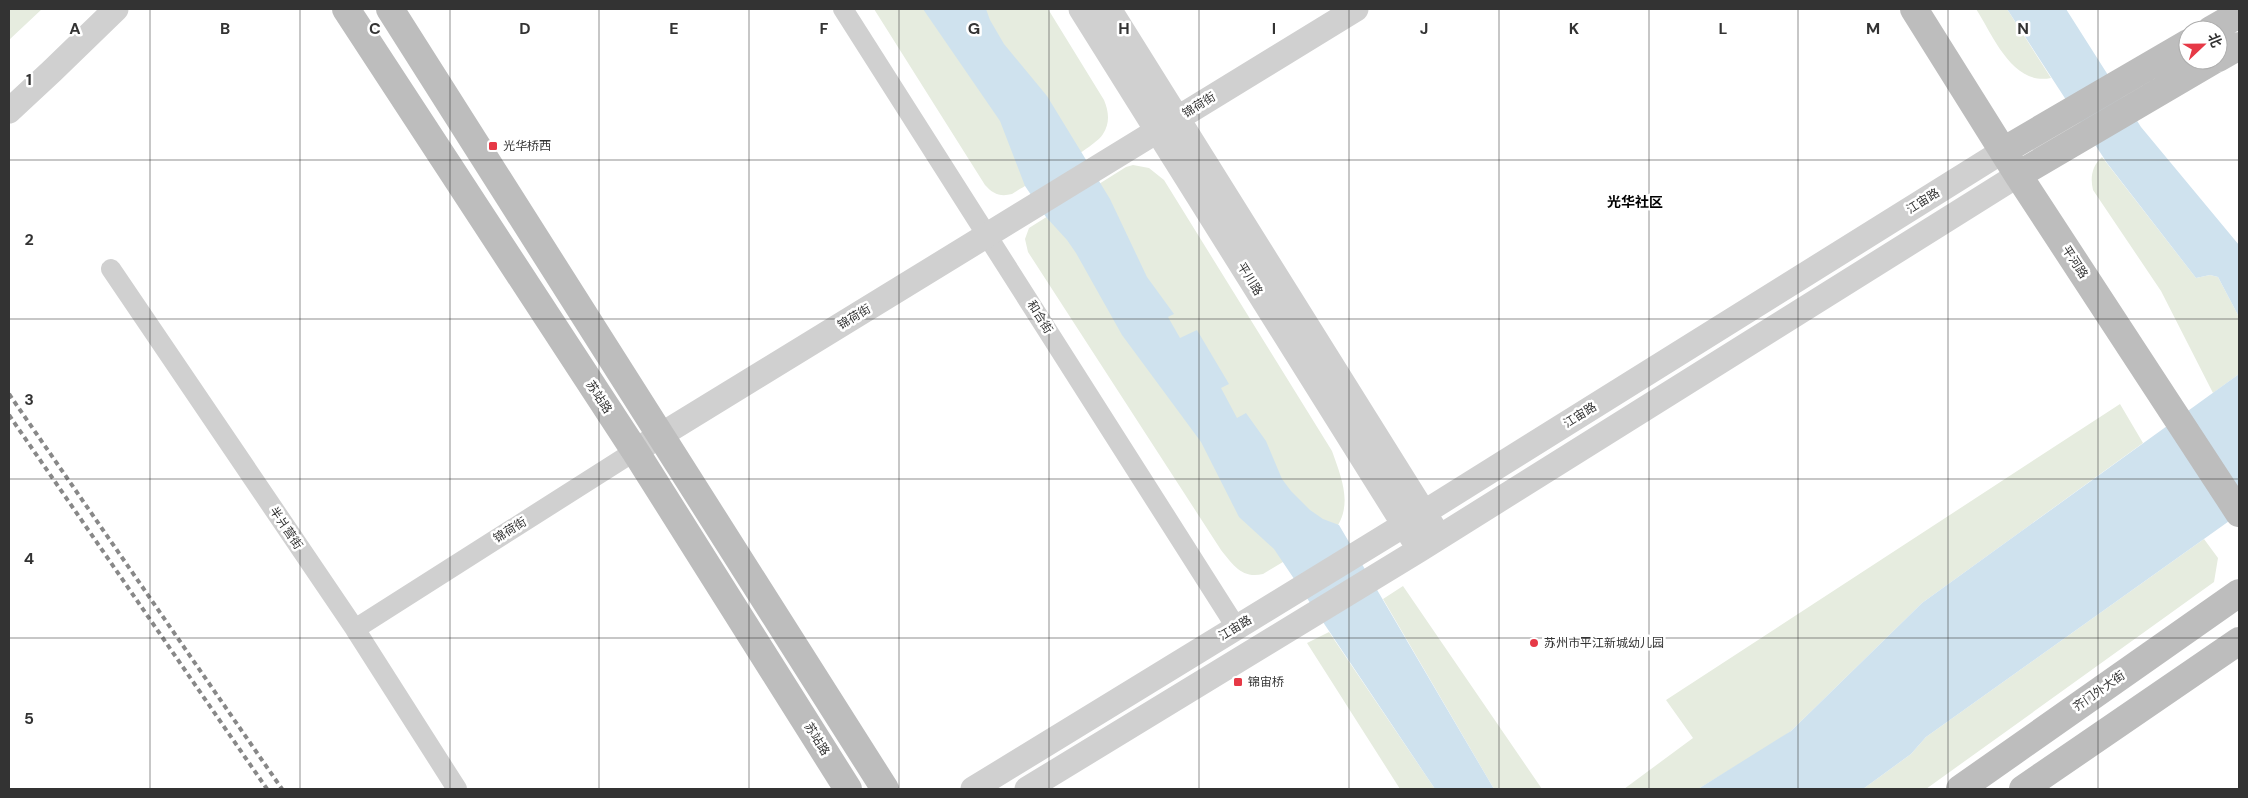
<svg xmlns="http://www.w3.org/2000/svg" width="2248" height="798" viewBox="0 0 2248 798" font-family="'DM Sans','Noto Sans SC',sans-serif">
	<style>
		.green { fill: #e6ecdf }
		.water { fill: #cfe2ee }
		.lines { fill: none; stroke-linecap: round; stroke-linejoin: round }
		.minor { stroke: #d0d0d0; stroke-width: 20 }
		.tertiary { stroke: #d0d0d0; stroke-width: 25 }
		.secondary { stroke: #bdbdbd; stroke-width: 28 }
		.rail { stroke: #888; stroke-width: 4; stroke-dasharray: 5 4; stroke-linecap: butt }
		.grid { fill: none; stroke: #333; stroke-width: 1; stroke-opacity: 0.55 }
		.poi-dot { fill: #e63946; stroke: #fff; stroke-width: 2 }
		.labels { text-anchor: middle; stroke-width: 5; stroke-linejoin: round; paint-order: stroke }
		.street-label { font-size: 12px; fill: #333; stroke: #fff }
		.poi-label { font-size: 12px; fill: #333; stroke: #fff; text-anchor: start }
		.neighbourhood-label { font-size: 14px; font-weight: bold; fill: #000; stroke: #fff }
		.grid-label { font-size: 16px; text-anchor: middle; font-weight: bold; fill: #333; stroke: #fff; stroke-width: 5; stroke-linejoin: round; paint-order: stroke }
	</style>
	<rect width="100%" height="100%" fill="#fff"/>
	<path class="green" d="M9 9H42L9 40Z
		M874 9H1048L1104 100C1109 112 1110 123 1103 134 1095 148 1029 183 1012 194 1000 197 993 194 985 185Z
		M1976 9H2007L2051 78C2012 86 1993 35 1976 9Z
		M2102 157 2196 278 2210 275 2218 277 2239 317V374L2213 393 2161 291 2093 190C2090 177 2092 166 2102 157Z
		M1133 165 1149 168 1164 180 1332 451C1342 479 1354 507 1333 532L1263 574C1242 579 1233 565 1221 550L1028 252 1025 239 1029 228 1126 167Z
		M2120 404 2143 443 1922 603 1791 731 1779 740 1698 789H1624L1693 738 1666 700Z
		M2204 539 2218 558 2214 582 1926 789H1863L1911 754 1926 737Z
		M1403 586 1542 789H1494L1383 599Z
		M1329 632 1435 789H1400L1307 643Z"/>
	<path class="water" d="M923 9H986L990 20 1004 44 1047 96 1110 199 1147 277 1174 314 1168 317 1180 338 1197 330 1229 384 1221 388 1237 418 1246 413 1266 441 1282 479 1291 491 1310 510 1323 519 1339 525 1494 789H1435L1274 549 1239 517 1201 442 1122 335 1076 253 1067 240 1046 217 1025 186 1000 121Z
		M2007 9H2066L2141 127 2239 245V317L2218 277 2210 275 2196 278 2107 163Z
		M2239 374V514L1926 737 1911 754 1863 789H1698L1791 731 1922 603Z"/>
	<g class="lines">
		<path class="minor" d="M843 9 1236 627
			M111 269 355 629 457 789
			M355 629 635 451"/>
		<path class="tertiary" d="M1081 9 1413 539
			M1109 9 1433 527
			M9 111 52 71 116 9
			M635 451 1356 9
			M973 789 1404 525 2003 151
			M1027 789 1419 550 2018 175"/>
		<path class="secondary" d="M346 9 635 451 848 789
			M390 9 885 789
			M1914 9 2018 175 2239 513
			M2211 30 2239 14
			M2218 58 2239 46
			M2003 151 2188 43
			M2018 175 2214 60
			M1960 789 2239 593
			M2023 789 2239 641"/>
		<path class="rail" d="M9 394 282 789
			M9 415 267 789"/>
	</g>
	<path class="grid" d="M150 9V789M300 9V789M450 9V789M599 9V789M749 9V789M899 9V789M1049 9V789M1199 9V789M1349 9V789M1499 9V789M1649 9V789M1798 9V789M1948 9V789M2098 9V789M9 160H2239M9 319H2239M9 479H2239M9 638H2239"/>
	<g class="poi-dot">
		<rect x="488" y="141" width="10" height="10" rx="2.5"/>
		<circle cx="1534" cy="643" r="5"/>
		<rect x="1233" y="677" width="10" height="10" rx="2.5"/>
	</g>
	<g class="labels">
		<g class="street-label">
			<text transform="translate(1199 105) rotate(-32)" y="4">锦荷街</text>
			<text transform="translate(1923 201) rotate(-32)" y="4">江宙路</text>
			<text transform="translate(2075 262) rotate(57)" y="4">平河路</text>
			<text transform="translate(1250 279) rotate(58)" y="4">平川路</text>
			<text transform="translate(854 317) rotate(-31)" y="4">锦荷街</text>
			<text transform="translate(1040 317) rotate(58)" y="4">和合街</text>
			<text transform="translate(599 397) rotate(57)" y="4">苏站路</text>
			<text transform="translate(1580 415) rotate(-32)" y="4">江宙路</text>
			<text transform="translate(286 528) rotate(56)" y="4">半爿营街</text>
			<text transform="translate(510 530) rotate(-32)" y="4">锦荷街</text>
			<text transform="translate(1235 628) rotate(-31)" y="4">江宙路</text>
			<text transform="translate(2099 691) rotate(-35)" y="4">齐门外大街</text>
			<text transform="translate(817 739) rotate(58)" y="4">苏站路</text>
		</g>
		<g class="poi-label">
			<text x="503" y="150">光华桥西</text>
			<text x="1544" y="647">苏州市平江新城幼儿园</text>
			<text x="1248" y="686">锦宙桥</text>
		</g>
		<g class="neighbourhood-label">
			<text x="1635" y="207">光华社区</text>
		</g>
	</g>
	<g class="grid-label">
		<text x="75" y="34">A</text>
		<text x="225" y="34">B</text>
		<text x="375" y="34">C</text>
		<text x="525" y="34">D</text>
		<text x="674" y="34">E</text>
		<text x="824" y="34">F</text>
		<text x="974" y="34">G</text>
		<text x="1124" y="34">H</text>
		<text x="1274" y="34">I</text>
		<text x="1424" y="34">J</text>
		<text x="1574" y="34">K</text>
		<text x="1723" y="34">L</text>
		<text x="1873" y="34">M</text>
		<text x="2023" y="34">N</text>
		<text x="29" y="85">1</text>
		<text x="29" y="245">2</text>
		<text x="29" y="405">3</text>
		<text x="29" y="564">4</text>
		<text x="29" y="724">5</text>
	</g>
	<rect width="2248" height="798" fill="none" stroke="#333333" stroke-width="20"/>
	<g transform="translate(2203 45) rotate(68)"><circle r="24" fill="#ffffff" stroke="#adadad"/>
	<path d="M0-4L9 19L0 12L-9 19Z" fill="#e63946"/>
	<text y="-8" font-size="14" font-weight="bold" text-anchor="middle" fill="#333333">北</text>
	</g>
</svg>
